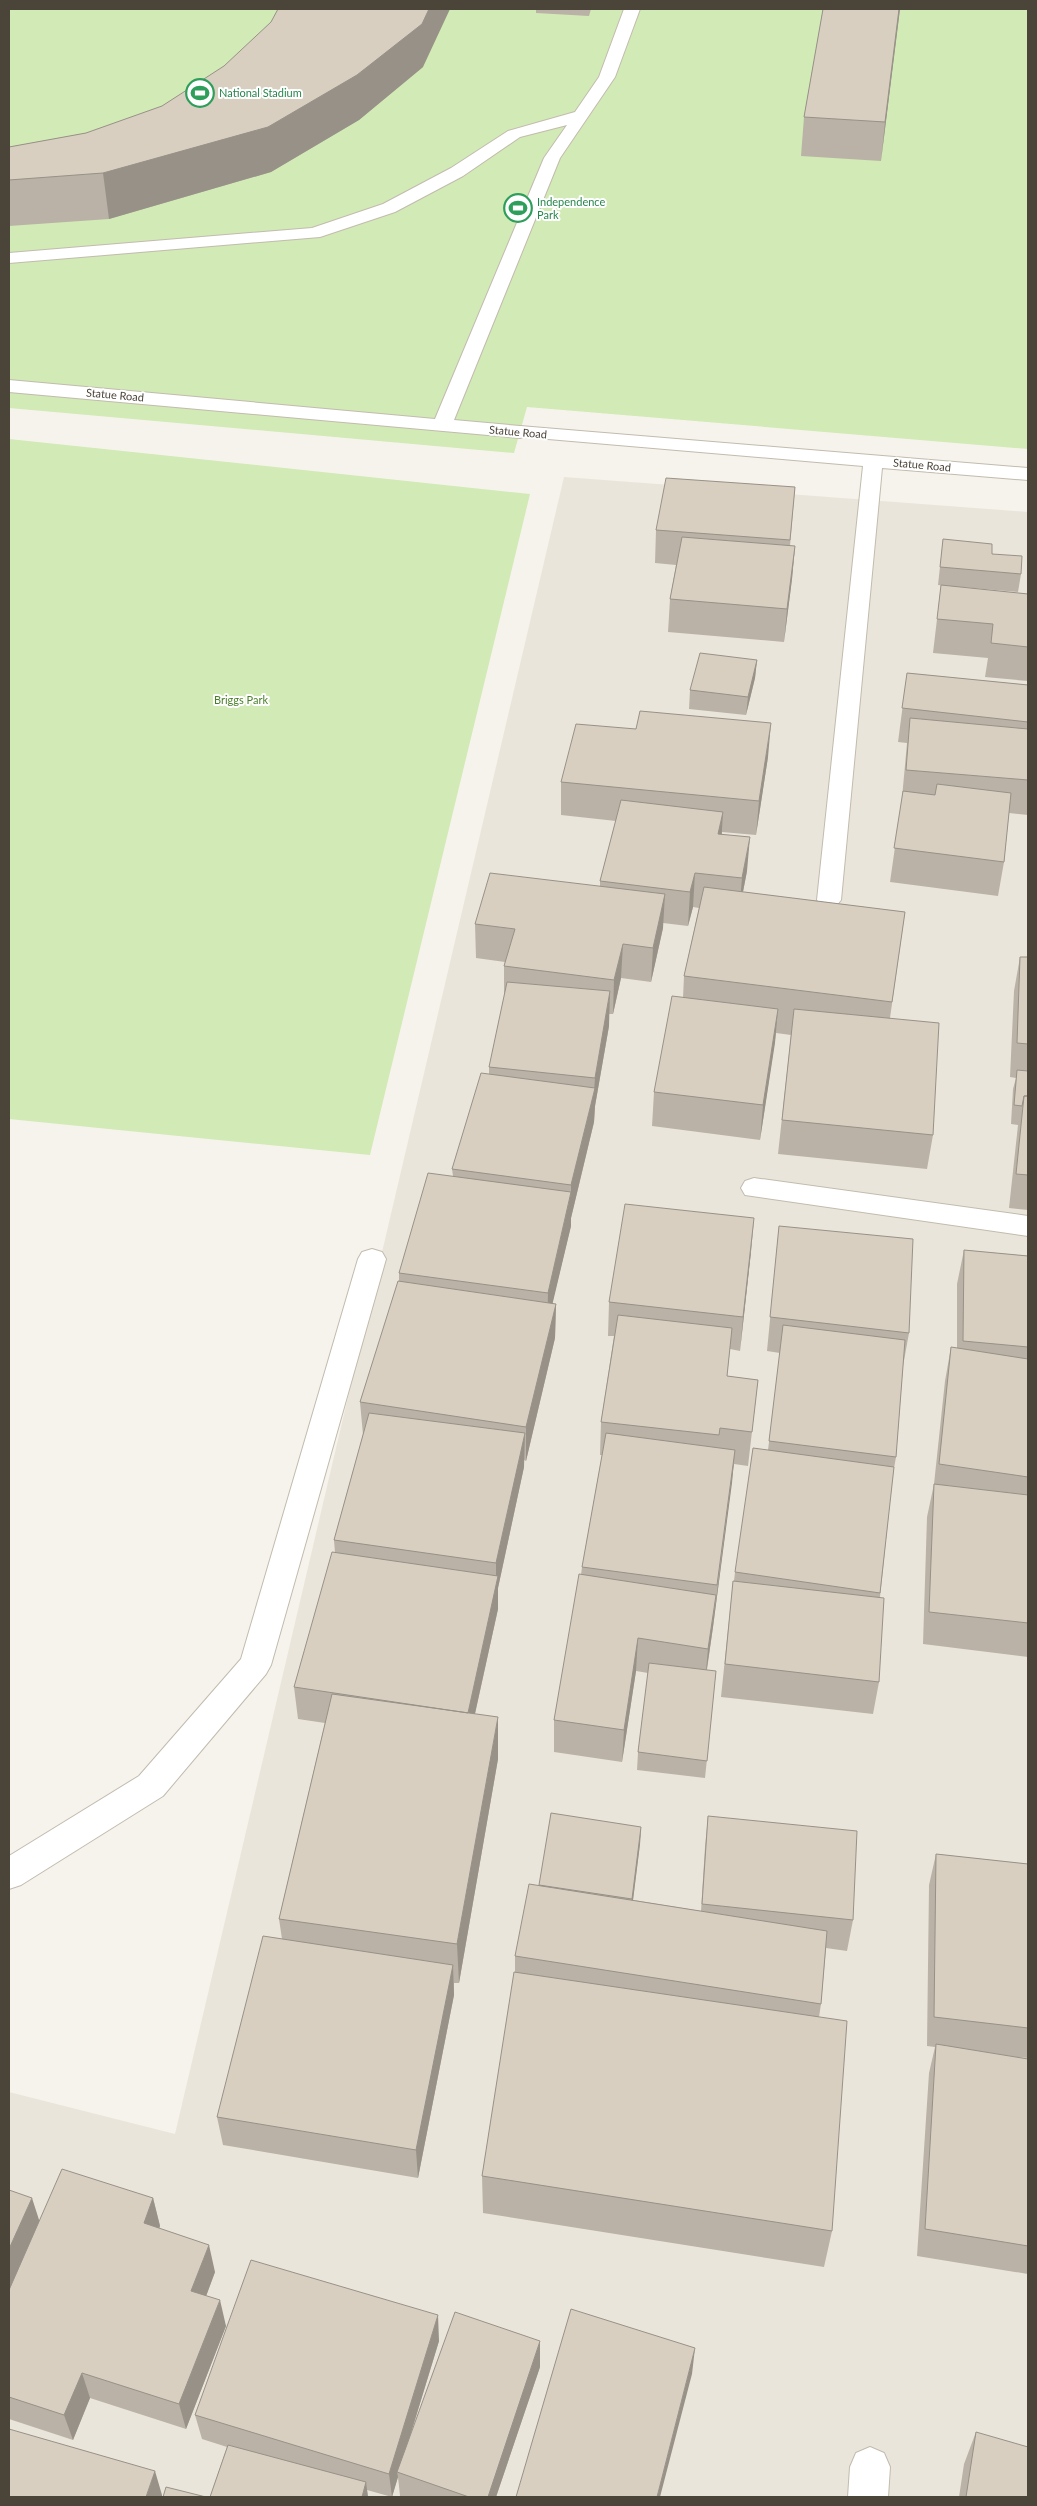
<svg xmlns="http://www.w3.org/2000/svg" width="1037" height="2506" viewBox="0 0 1037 2506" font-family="Lato,sans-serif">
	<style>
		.residential { fill: #eae5da }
		.green { fill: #d2eab5 }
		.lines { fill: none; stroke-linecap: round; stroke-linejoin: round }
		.service-casing { stroke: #c2bbae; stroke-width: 2 }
		.minor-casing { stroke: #c2bbae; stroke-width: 2 }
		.service { fill: #fff; fill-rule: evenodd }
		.minor { fill: #fff; fill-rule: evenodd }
		.wall { fill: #bab2a6 }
		.shaded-wall { fill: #979187 }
		.building { fill: #d8cfc1; stroke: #979187 }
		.labels { text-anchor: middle; stroke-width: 4; stroke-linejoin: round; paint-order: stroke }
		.far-leisure-label { font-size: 11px; fill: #27864d; stroke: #fff; text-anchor: start }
		.far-street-label { font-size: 11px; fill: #4b4439; stroke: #fff }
		.far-park-label { font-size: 11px; fill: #4a7f2a; stroke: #fff }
	</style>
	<rect width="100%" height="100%" fill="#f6f3ec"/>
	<path class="residential" d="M564 477 1028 512V2497H9V2092L175 2134Z"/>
	<path class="green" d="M9 9H1028V449L527 407 514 453 9 408Z
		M9 439 530 494 370 1155 9 1119Z"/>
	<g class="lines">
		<defs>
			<path id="service" d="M624 9H640L615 77 560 158 454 420 520 426 527 428 530 432 527 436 520 438 9 392V380L435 419 544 158 567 125 520 137 463 176 395 212 320 237 9 263V253L312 228 383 204 451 168 508 131 575 112 599 77Z
				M372 1249 382 1252 386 1259 271 1665 266 1674 163 1796 21 1885 9 1889V1856L139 1776 241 1659 358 1259 362 1252Z"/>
			<path id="minor" d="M520 426 1028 468V480L882 468 841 900 837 905 829 908 821 905 817 900 863 466 513 436 510 432 513 428Z
				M754 1178 1028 1216V1236L745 1195 741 1188 745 1181Z
				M870 2447 884 2453 890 2467 888 2497H848L850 2467 856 2453Z"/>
		</defs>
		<use href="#service" class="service-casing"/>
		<use href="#minor" class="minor-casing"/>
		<use href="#service" class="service"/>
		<use href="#minor" class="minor"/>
	</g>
	<path class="wall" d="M536 9H591L589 16 536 13Z
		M823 9H900L881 161 801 156 804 117Z
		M423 67 359 120 271 172 109 219 9 226V147L86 133Z
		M795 487 790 546H795L792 579 784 642 668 632 670 599 676 565 655 563 656 530Z
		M943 539 992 554 1021 574 1018 592 938 585Z
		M941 585 1028 594V681L985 677 988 658 933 653Z
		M757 660 755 678 746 715 689 709 690 690Z
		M907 673 1028 685V815L1009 813 1004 862 998 896 890 882 902 798 907 743 898 742Z
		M768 757 756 835 722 832V834L747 871 743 892 905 912 890 1018 933 1135 927 1169 778 1154 791 1035 776 1033 760 1140 652 1126 654 1092 683 998 684 976 699 908 693 907 688 926 663 923V928L651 982 621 978 613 1014H609V1026L595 1106 594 1122 571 1218V1226L552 1304H556L555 1338 526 1461 524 1460V1467L498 1588V1609L475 1714 498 1759 459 1983H454V1995L418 2178 223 2145 217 2117 282 1939 279 1919 325 1723 298 1719 294 1687 335 1553 334 1540 363 1435 360 1402 399 1282V1273L453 1176 452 1169 489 1074V1067L504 997V966L505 962 476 958 475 924 600 886V881L616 821 561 815V782Z
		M1020 957H1028V1210L1009 1208 1018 1125 1011 1124 1013 1089 1016 1078 1010 1077 1014 991Z
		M779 1226 909 1333 903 1366 896 1457 893 1474 880 1597 879 1682 873 1714 721 1697 733 1581H734L735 1572 768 1450 780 1353 767 1351Z
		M964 1250 1028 1256V1657L923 1644 927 1517 934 1484 945 1381 951 1347 957 1348V1284Z
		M751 1252 740 1351 730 1349 727 1376 758 1380 748 1466 734 1464 713 1627 707 1670 716 1671 705 1778 637 1770 638 1752 648 1673 636 1671 622 1762 554 1752V1720L581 1575 582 1567 602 1455H600L601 1422 614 1336H608L609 1302Z
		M708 1816 853 1920 847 1951 826 1948 821 2004 819 2017 832 2231 824 2267 483 2213 482 2176 515 1973V1956L539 1885 641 1827 640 1844 633 1900 701 1911 705 1847Z
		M936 1854 1028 1864V2058L1018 2057 1028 2059V2274L917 2256 929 2073 935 2047 927 2046 929 1885Z
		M9 2190 39 2221 153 2198 160 2226 159 2228 215 2272 206 2296 226 2326 186 2429 90 2398 73 2440 9 2419Z
		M439 2341 411 2433 540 2367 496 2497H404L400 2496 398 2477 392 2497 367 2490 368 2497H210L227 2447 202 2439 195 2415Z
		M976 2432 1028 2497H959L964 2464Z"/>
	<path class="shaded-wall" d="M429 9H450L423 67 359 120 271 172 109 219 103 173Z
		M899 9H900L881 161 885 122Z
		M795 546 792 579 784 642 787 609Z
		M757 660 755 678 746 715 748 697Z
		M771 723 768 757 756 835 759 801Z
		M723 812 721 846 718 834Z
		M750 837 747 871 739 912 742 878Z
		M695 873 693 907 688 926 690 892Z
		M665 894 663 928 651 982 653 948Z
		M623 944 621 978 613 1014 614 980Z
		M610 991 609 1026 595 1106 594 1122 571 1218V1226L547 1327 548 1293 571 1193V1185L594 1092 595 1078Z
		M778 1009 775 1043 760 1140 763 1105Z
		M754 1218 751 1252 740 1351 743 1317Z
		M556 1304 555 1338 526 1461V1427Z
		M525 1433 524 1467 498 1588V1609L468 1745V1713L496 1585V1563Z
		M735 1450 732 1483 713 1627 705 1681 708 1649 716 1599Z
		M638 1638 636 1671 622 1762 624 1730Z
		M498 1717V1759L459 1983 457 1944Z
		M641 1827 640 1844 631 1916 632 1899Z
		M453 1965 454 1995 418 2178 416 2150Z
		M32 2198 41 2226 9 2298V2249Z
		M153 2198 160 2226 151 2250 144 2223Z
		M209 2245 215 2272 198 2318 191 2291Z
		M220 2300 226 2326 186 2429 179 2404Z
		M438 2315 439 2341 399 2472H397L398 2477 392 2497 389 2474Z
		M540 2341V2367L496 2497H488Z
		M695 2348 692 2374 660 2497H657Z
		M82 2373 90 2398 73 2440 64 2415Z
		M155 2471 162 2495V2497H146Z
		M366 2482 368 2497H362Z"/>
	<path class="building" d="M278 9H429L422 24 357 75 268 127 103 173 9 180V147L86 133 162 106 224 66 271 22Z
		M823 9H899L885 122 804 117Z
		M666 478 795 487 790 540 656 530Z
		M682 537 795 546 787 609 670 599Z
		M943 539 992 544V554L1022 556 1021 574 940 567Z
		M941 585 1028 594V647L991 643 993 624 937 619Z
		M700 653 757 660 748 697 690 690Z
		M907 673 1028 685V722L902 708Z
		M640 711 771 723 759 801 561 782 576 724 636 729Z
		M910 718 1028 729V780L906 770Z
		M937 784 1011 793 1004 862 894 848 903 791 935 795Z
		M621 800 723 812 718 834 750 837 742 878 695 873 690 892 600 881Z
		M490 873 665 894 653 948 623 944 614 980 504 966 515 929 475 924Z
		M704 887 905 912 892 1002 684 976Z
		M1020 957H1028V1044L1017 1043Z
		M507 982 610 991 595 1078 489 1067Z
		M672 996 778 1009 763 1105 654 1092Z
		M794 1009 939 1023 933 1135 782 1120Z
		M1017 1070 1028 1071V1096H1024L1022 1106 1014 1105Z
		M481 1073 595 1088 571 1185 452 1169Z
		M1024 1096H1028V1175L1016 1174Z
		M428 1173 571 1192 548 1293 399 1273Z
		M625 1204 754 1218 743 1317 609 1302Z
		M779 1226 913 1239 909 1333 770 1317Z
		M964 1250 1028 1256V1347L963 1341Z
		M398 1281 556 1304 526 1427 360 1402Z
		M618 1315 732 1328 727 1376 758 1380 752 1432 720 1428 719 1435 601 1422Z
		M783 1325 905 1340 896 1457 769 1441Z
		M951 1347 1028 1359V1477L939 1464Z
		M369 1413 525 1433 496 1563 334 1540Z
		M606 1433 735 1450 717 1585 582 1567Z
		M753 1448 894 1467 880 1593 735 1572Z
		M934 1484 1028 1495V1623L929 1612Z
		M332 1552 498 1576 468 1713 294 1687Z
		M579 1574 716 1595 708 1649 638 1638 624 1730 554 1720Z
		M733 1581 884 1598 879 1682 725 1664Z
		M649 1663 716 1671 707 1761 638 1752Z
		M332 1694 498 1717 457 1944 279 1919Z
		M551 1813 641 1827 632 1899 539 1885Z
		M708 1816 857 1831 853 1920 702 1904Z
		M936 1854 1028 1864V2028L934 2017Z
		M529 1884 827 1931 821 2004 515 1956Z
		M263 1936 453 1965 416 2150 217 2117Z
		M514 1972 847 2021 832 2231 482 2176Z
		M936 2044 1028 2059V2246L925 2229Z
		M62 2169 153 2198 144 2223 209 2245 191 2291 220 2300 179 2404 82 2373 64 2415 9 2397V2290Z
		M9 2190 32 2198 9 2249Z
		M251 2260 438 2315 389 2474 195 2415Z
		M571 2309 695 2348 657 2497H516Z
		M455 2312 540 2341 488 2497H469L397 2472Z
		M9 2429 155 2471 146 2497H9Z
		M976 2432 1028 2447V2497H966Z
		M228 2445 366 2482 362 2497H210Z
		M166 2487 206 2497H163Z"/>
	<defs>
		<symbol id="stadium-ring" viewBox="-11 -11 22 22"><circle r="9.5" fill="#fff" stroke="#2e9e5b" stroke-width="1.5"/><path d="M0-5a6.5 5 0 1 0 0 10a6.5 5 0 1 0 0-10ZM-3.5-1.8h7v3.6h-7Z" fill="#2e9e5b"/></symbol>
	</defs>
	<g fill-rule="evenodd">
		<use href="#stadium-ring" x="184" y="77" width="32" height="32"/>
		<use href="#stadium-ring" x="502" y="192" width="32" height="32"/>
	</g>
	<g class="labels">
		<g class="far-leisure-label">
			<text x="219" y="97">National Stadium</text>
			<text x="537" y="206">Independence<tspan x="537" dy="13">Park</tspan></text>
		</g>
		<g class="far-street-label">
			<text transform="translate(115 395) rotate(5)" y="4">Statue Road</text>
			<text transform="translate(518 432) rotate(5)" y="4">Statue Road</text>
			<text transform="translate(922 465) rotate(5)" y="4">Statue Road</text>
		</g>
		<g class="far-park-label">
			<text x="241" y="704">Briggs Park</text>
		</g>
	</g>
	<rect width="1037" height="2506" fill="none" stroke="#4b4439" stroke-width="20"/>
</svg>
